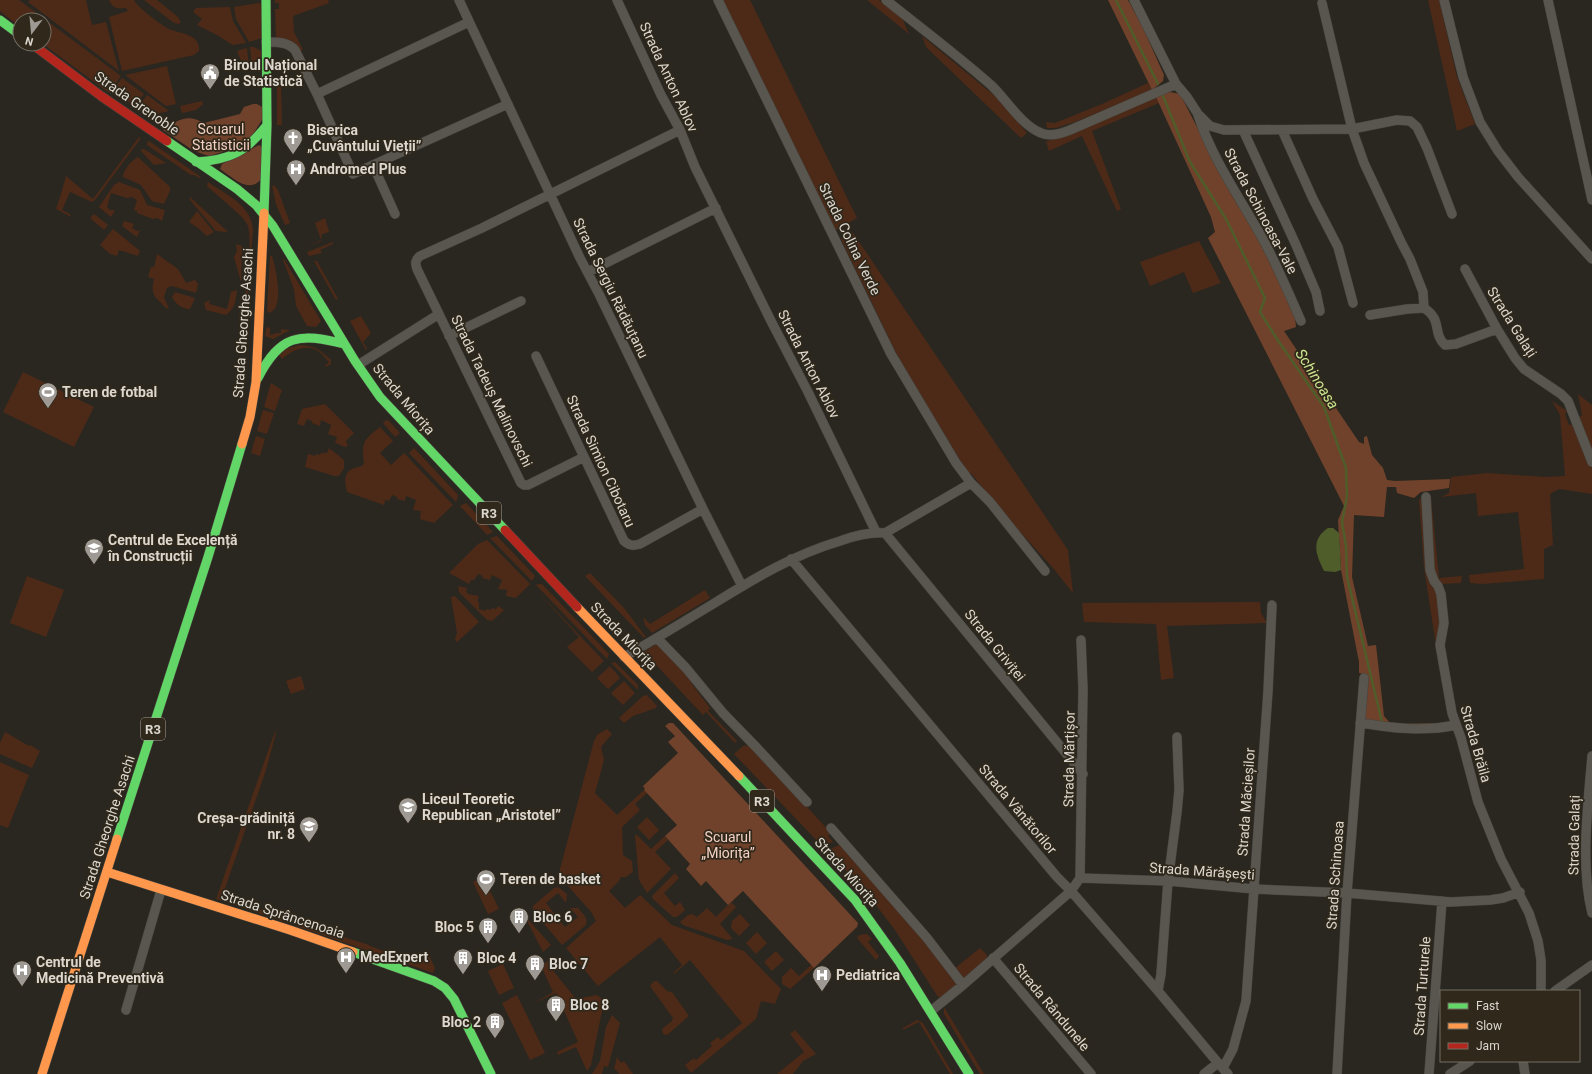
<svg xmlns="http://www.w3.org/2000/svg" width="1592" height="1074" viewBox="0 0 1592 1074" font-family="Roboto,sans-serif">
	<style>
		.green { fill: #4d2a18 }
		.forest { fill: #70422b }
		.water { fill: #4e5d29 }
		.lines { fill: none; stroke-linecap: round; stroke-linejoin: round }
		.stream { stroke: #4e5d29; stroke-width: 2.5 }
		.street-casing { stroke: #46443d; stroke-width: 10 }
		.fast-casing { stroke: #46443d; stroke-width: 10 }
		.slow-casing { stroke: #46443d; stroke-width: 10 }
		.jam-casing { stroke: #46443d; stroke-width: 10 }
		.street { stroke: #595650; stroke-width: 9 }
		.fast { stroke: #63d668; stroke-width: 9 }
		.slow { stroke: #ff974d; stroke-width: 9 }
		.jam { stroke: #b3261e; stroke-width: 9 }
		.labels { text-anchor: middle; stroke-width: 3.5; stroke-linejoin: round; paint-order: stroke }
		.shield { fill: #2f281b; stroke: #a8a299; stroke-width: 1 }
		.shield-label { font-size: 13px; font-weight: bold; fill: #dcd7cf }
		.poi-label { font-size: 14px; font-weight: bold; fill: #dcd7cf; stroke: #2f281b; text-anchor: start }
		.street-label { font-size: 14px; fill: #dcd7cf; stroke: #2f281b }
		.park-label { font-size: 14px; fill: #f4d1c2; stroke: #2f281b }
		.water-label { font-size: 15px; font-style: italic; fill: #cce692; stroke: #2f281b }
	</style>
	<rect width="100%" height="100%" fill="#2a2720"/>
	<path class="green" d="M0 0H19L121 76 109 93 43 44 44 20H20V27L0 11Z
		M30 0H86L92 25 106 22 119 71 28 2Z
		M109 0H134C138 8 159 23 167 28 178 34 201 33 199 51L194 55 122 71 109 17 128 11 126 8C118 9 113 9 109 0Z
		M144 0H157L178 17 181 22 179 24 174 23Z
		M275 0H328L329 3 293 16 294 32 303 50 300 51 276 39 275 9H279V3H275Z
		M722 0H750L857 218 836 230Z
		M867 0H879L902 18 909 34Z
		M1428 0H1439L1457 77 1475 124 1457 131Z
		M259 3 262 4V38L249 42 236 19 234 7Z
		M230 7 233 21 246 43 233 45 217 35 197 25 202 19 193 12 196 8Z
		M922 36 996 97 1027 133 1021 138 926 47Z
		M250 47H254L261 51V65L252 69Z
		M247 48 249 66 244 67 237 52 239 50Z
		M167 66 176 104 166 106 125 75Z
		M122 78 144 94 135 106 127 101 128 98 122 94 120 95 113 90Z
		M277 79 281 82V85L282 125H277Z
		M1148 83 1152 90 1075 122 1056 128H1047L1046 122 1055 123 1102 104Z
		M147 95 169 111 156 114 161 119 159 124 137 109Z
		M1156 97 1159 103 1092 131 1121 209 1117 211 1082 136 1049 151 1046 141 1061 138Z
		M202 101 203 104 196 110 182 113 180 106Z
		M139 137 141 138 95 200 92 202 70 192 62 210 70 214 71 217 56 209 61 194 66 176 93 199Z
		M149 141 201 177 199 178 194 175H191L147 145V143Z
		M142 149H144L166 163 154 165 141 151Z
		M138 157 170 187V191L164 204 152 201 141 185 123 177C123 170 132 160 138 157Z
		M119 182 140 190 147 205 165 210 162 221 157 218 153 219 137 213V211L134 210 137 200 132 197 127 198 111 193 107 207 110 210H115L111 217 99 207 114 185Z
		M208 182C225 194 251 205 253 229L246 323 240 321C237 314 243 305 245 298 247 283 253 235 247 224 243 215 215 194 207 186Z
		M274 185 278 190 290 223 285 225 276 204 272 186Z
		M190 197 228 232 216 231 190 200Z
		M197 211 214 232 207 236 198 228 189 222Z
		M94 214 108 225 105 229H103L91 219V217Z
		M325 218 329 232 322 234 321 241 306 248 321 240 315 223Z
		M124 221 134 224 132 228 137 231 140 230 137 237 122 226Z
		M113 229 140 251 138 256 119 250 117 256 110 254 100 245Z
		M853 233 1068 550 1073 593 1053 568 999 509 971 473H968L901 363 841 239Z
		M1199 241 1221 283 1193 293 1184 272 1150 286 1140 262Z
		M333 242V244L320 250 322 253 309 256 307 252Z
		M236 244 242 246 241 282 234 257 237 251Z
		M157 254 178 269 186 283 195 280 198 284 196 293 172 286 167 288 164 297 169 309 166 308C155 296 150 296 154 279L148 277 151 267H154Z
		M270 256H272C276 268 285 309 269 313L267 311Z
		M284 259 321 321 316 327 307 326 296 306 294 289 283 260Z
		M314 261H317L338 299 336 300Z
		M237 290C236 299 235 309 226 315L206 310 204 303 210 300 209 304 227 309 231 292Z
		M175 292 195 298 190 309C184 310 174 303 172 297Z
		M361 316 371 333 363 342 367 348 366 350 350 321Z
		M267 327 270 328V335L276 333H281V329L290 330 273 339 265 336 266 329Z
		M299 345C316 346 319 349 331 360V364L326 367 325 366 329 362C325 358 322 353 318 351 306 343 291 351 282 359L279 355 286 349Z
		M23 372 94 407 74 447 3 412Z
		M271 383 282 390 275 411 264 407Z
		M1578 394 1592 405V454L1579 418 1582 415Z
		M1552 401 1567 411 1565 414 1569 425 1574 424 1592 469V494L1559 489 1550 494 1553 545 1544 549V579L1482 584 1470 583 1469 575 1524 569 1518 512 1478 516 1476 493 1441 497 1449 493 1451 477 1488 473 1545 477 1565 476 1560 415Z
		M325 404 354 433 346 441 348 446 345 447 335 443 337 437 328 434 331 425 321 420 320 426 312 423V421L307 419 304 426 297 424 302 409Z
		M263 410 274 413 267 434 257 431Z
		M386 420 389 421 400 433 395 437 383 423Z
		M380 427 393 441 380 453 391 465 404 453 453 505 434 523 420 519 421 511 413 510 416 500 406 496 405 501 397 499V497L392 495 389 501 385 500 384 505 347 492C343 476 345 469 362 466L364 463C361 441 364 440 380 427Z
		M256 436 265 439 260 456 251 453Z
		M329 448 344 460V468L339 476H334L305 467 308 454 315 456 316 454 320 455 321 453H327Z
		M414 448 458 495 457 500 456 502 409 453Z
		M1431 498 1439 578 1462 576 1461 583 1441 584 1435 579 1433 566 1428 501Z
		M1419 499H1423L1441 622 1436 646 1424 567Z
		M466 503 493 532 487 535 460 506Z
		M497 536 535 576 532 581 490 538Z
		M487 540 530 584 516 598 506 596 507 590 498 589 502 580 492 575 490 580 482 578 483 576 478 574 474 580H471L469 584 449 573 478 544Z
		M590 573 624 608 646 637 644 638 585 576Z
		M27 576 64 590 46 637 10 623Z
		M538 584H542L609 654 607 659 536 585Z
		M458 586 467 588 466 591 468 594 479 596 477 601 479 602V609L485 611 486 609 491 610 492 608 496 609 498 606 504 610 492 621 487 620 459 592Z
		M535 589 604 661 592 672 567 647 579 637Z
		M705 590 710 598 652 633 645 625 643 617 650 624Z
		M455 596 479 622 457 642 455 640 457 633 451 597Z
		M1260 602 1261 613 1267 623 1167 626 1174 678 1161 680 1156 624 1084 622 1082 603Z
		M658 643 669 653V657L692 681 691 683 710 708 708 711 737 741 735 743 706 712 703 715 644 652Z
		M615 662 638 685V690L611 663Z
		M610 666 620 678 608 689 597 678Z
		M301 676 305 689 291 694 286 681Z
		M624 681 635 693 623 705 611 693Z
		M643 696 647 695 657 706 656 708 633 716 624 723 619 718Z
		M277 729 266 770 222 897 290 919 288 923 216 899 273 737Z
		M607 729 612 734 601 747 604 760 595 793 617 815 644 790 647 793 635 804 640 810 622 827 623 855 632 861 633 872 626 877H621L619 881 609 891 625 908 640 895 672 925 744 951 781 989 775 1004 761 1001 756 1019 691 1073 685 1065 694 1058 696 1060 712 1046 710 1043 718 1037 721 1040 742 1023 690 960 674 974 673 973 682 965 660 937 598 986 566 948 596 921 592 913 560 877V869L594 741 597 735Z
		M5 732 29 746 30 745 40 751 32 768 0 754V743Z
		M750 745 831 833 828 836 833 842 822 846 734 754 743 746Z
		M0 762 29 775 8 828 0 825Z
		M647 817 659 830 649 840 637 827Z
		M635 835H637L651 849 665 836 668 840 655 852 671 869 647 893 639 880Z
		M842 844 883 891 959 984 943 997H938L895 930 869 896 827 850Z
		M675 873 679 878 664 893 675 906 680 902 685 910 677 917H673L653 899 652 896Z
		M483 877 499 909 488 914 473 882Z
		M558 887 567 894 566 903 558 893 546 903 565 927 578 917 570 908H578C583 914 588 917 586 925L562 945 533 911V906L554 888Z
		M731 902 736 907 720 924 732 938V939L727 940 683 925 680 922 688 915 692 914 697 917 707 908 716 917Z
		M740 914 750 925 739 936 731 928 732 921Z
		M524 915 551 945 543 952Z
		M297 922 366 944 407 961 427 951 435 968 433 973 296 926Z
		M757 932 767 943 756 954 746 943Z
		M867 934 872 939 868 942 879 956 876 960 857 938 859 935Z
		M980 948 987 955V959L964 979 954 969Z
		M776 951 784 960 772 971 764 962Z
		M555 956 550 967 576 999 597 995 601 998 603 1006 591 1065 587 1071 576 1047 558 1055 557 1052 578 1042 556 993 534 1003 553 992 541 966Z
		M503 964 514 988 499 995 488 971Z
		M812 964 814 968 790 989 782 984V977L791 968 799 976Z
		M654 981H657L667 991 672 992 689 1016 667 1035 663 1034 662 1029 672 1021 673 1018 650 986Z
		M517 995 545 1053 530 1060 502 1003Z
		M944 1007 984 1074H980L944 1014Z
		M612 1015 620 1023 608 1067 604 1066 602 1074H592L600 1061 606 1027Z
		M917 1020 923 1023 953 1074H950L919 1022 903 1030V1028Z
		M795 1030 816 1054 803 1061 793 1074H777L804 1052 790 1034Z
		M617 1057 621 1063 624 1061 633 1074H619L616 1070 614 1069Z"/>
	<path class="forest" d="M1108 0H1128L1143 28 1164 75 1163 81 1152 90Z
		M1170 92 1180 94 1234 199 1256 234 1295 316 1296 327 1284 331 1359 442 1364 444V437L1367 436 1372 455 1383 468 1387 480 1395 481 1450 479 1449 488 1421 492 1414 498 1397 493 1396 487H1387L1384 517 1354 515 1352 577 1368 646 1376 645 1384 716 1391 724 1442 723 1429 726 1373 723 1365 718 1367 675 1359 673V662L1341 570 1338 520 1344 506 1208 238 1215 232 1211 217 1156 97Z
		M253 104H257L262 107V120L246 145 209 156 194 151 163 130C177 120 188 113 204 123L240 114 244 107Z
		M259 145 262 147 261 179C249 195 231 176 220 169L222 164Z
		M669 723H673L858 923 857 927 814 968 743 891 728 905 706 881 701 886 686 869 690 864 665 836 677 825 644 790 645 789 643 786 678 753 668 742 675 736 665 726Z"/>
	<path class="water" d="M1328 528H1333L1339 533 1341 570 1335 572 1324 571C1316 555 1310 540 1328 528Z"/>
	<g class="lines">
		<path class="stream" d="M1116 0 1158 84
			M1163 96 1190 162 1226 219 1265 298 1260 312 1277 339 1324 407 1346 468 1347 497 1342 522 1346 546 1347 577 1382 722"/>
		<defs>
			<path id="street" d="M459 0 580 258 600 296 703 509 742 586
				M617 0 661 95 680 130 695 167 771 321 808 392 876 532
				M718 0 891 354 956 463 971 483 990 502 1045 571
				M886 0C921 28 957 55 991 85 1006 99 1021 125 1041 133 1054 139 1072 129 1084 124L1176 84
				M1134 0 1176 84 1187 97 1198 114 1210 126 1224 130 1352 129 1397 120 1410 121 1417 127 1427 148 1452 214
				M1444 0 1463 77 1480 122 1498 151 1518 177 1592 259
				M1548 0 1592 200
				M1322 3 1352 129 1364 163 1401 242 1410 259 1423 292 1424 308
				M266 42C277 42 288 42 295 50L317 94 353 174 508 104
				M317 94 469 22
				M1198 115C1212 158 1238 195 1260 234 1276 262 1288 292 1301 321
				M1243 130 1296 245 1316 292 1320 311
				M1282 130 1313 199 1338 247 1353 303
				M373 165 395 214
				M1465 269 1497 329 1515 358 1524 369 1561 394 1568 401 1592 462
				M588 272 716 208
				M1370 315 1407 309 1424 308C1443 320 1432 333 1445 345L1456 344 1497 329
				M449 336 521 301
				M536 356 624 541C630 546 633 546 640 544L703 509
				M358 365 439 314
				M584 457 528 485H524L521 483 417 269C415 263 415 260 420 256L482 228 680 130
				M1426 497 1430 570 1434 581 1438 586 1441 594 1444 623 1440 645 1452 713 1461 738 1478 802 1501 859 1529 913 1538 941 1541 960V991
				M885 533 1083 774
				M791 559 1057 877 1071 891 1158 991 1218 1063 1228 1074
				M657 638 686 668 723 713 757 748 807 802
				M624 657C654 640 683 622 713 604 755 578 793 555 840 541 854 536 870 532 885 533L971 483
				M1360 723C1393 728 1423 732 1456 725
				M1592 756C1588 805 1580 865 1592 913
				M831 828 927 938 963 985
				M1080 878 1168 881 1254 889 1347 893 1451 902 1490 900 1503 898 1520 892
				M1080 878 1083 689 1081 640
				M993 958 1091 1074
				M1158 991 1161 974 1168 881 1177 812 1179 790 1177 737
				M1555 991 1592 965
				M126 1010 161 890
				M931 1011 963 985 1071 891 1080 878
				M1523 1061 1525 1074
				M1223 1068 1233 1049 1246 1001 1268 691 1272 605
				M1204 1074 1218 1063
				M1337 1074 1347 893 1364 678
				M1429 1074 1442 901
				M1450 1074 1470 1061"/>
			<path id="fast" d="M0 20 20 35
				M167 141 237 189 256 205 273 226 355 361 380 397 505 530
				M196 162C230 160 246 152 267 125
				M264 213 267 125 266 0
				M258 378C280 335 299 332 344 344
				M739 776 855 900 900 963 969 1074
				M117 839 208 557 242 444
				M353 952 434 981 445 988 454 999 491 1074"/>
			<path id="slow" d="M242 444 250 417 256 382 264 213
				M577 607 739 776
				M107 872 290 930 353 952
				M42 1074 117 839"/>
			<path id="jam" d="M32 44 101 96 167 141
				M505 530 577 607"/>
		</defs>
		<use href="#street" class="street-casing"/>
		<use href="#fast" class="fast-casing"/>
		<use href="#slow" class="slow-casing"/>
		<use href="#jam" class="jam-casing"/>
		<use href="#street" class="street"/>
		<use href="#fast" class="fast"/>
		<use href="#slow" class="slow"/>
		<use href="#jam" class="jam"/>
	</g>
	<defs>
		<symbol id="civic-pin" viewBox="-11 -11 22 30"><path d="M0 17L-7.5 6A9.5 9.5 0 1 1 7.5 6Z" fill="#9e9992" stroke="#2f281b"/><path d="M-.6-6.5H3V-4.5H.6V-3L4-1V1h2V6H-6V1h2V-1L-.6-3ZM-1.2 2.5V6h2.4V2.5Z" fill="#fff"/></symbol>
		<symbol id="church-pin" viewBox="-11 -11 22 30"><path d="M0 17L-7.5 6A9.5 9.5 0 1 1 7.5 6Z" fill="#9e9992" stroke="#2f281b"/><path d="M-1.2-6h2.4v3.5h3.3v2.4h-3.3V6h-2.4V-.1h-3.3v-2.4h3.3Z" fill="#fff"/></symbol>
		<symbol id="hospital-pin" viewBox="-11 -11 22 30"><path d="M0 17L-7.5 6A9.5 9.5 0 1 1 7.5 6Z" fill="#9e9992" stroke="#2f281b"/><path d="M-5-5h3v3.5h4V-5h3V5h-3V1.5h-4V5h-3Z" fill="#fff"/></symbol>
		<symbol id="stadium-pin" viewBox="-11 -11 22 30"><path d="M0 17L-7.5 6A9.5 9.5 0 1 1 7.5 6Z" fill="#9e9992" stroke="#2f281b"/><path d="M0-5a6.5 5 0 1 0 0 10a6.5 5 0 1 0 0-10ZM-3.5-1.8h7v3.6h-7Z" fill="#fff"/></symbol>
		<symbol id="university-pin" viewBox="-11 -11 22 30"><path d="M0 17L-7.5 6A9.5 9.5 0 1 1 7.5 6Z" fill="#9e9992" stroke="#2f281b"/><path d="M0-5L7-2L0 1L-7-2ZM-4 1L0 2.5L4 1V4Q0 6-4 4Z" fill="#fff"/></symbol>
		<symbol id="school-pin" viewBox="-11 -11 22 30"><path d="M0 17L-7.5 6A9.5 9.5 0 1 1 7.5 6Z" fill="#9e9992" stroke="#2f281b"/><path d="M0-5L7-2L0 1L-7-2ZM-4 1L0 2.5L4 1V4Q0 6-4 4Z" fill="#fff"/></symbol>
		<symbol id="building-pin" viewBox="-11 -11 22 30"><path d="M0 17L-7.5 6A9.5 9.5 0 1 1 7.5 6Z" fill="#9e9992" stroke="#2f281b"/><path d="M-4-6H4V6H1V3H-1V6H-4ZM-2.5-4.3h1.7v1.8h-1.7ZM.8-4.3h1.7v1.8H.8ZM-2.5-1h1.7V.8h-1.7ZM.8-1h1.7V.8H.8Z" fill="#fff"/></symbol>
	</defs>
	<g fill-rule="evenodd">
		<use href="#civic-pin" x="199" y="62" width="22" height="30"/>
		<use href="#church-pin" x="282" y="127" width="22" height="30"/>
		<use href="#hospital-pin" x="285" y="158" width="22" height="30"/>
		<use href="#stadium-pin" x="37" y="381" width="22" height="30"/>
		<use href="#university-pin" x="83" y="537" width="22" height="30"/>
		<use href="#school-pin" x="397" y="796" width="22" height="30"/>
		<use href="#school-pin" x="298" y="815" width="22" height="30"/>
		<use href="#stadium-pin" x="475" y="868" width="22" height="30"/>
		<use href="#building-pin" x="508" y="906" width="22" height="30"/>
		<use href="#building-pin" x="477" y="916" width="22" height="30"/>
		<use href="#hospital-pin" x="335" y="946" width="22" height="30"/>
		<use href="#building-pin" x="452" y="947" width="22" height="30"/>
		<use href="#building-pin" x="524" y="953" width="22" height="30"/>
		<use href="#hospital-pin" x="11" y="959" width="22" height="30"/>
		<use href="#hospital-pin" x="811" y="964" width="22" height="30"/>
		<use href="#building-pin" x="545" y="994" width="22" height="30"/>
		<use href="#building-pin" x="484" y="1011" width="22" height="30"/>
	</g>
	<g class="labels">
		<g class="shield">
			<rect x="477" y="502" width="24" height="22" rx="3"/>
			<rect x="141" y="718" width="24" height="22" rx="3"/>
			<rect x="750" y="790" width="24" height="22" rx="3"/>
		</g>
		<g class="shield-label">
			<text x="489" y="518">R3</text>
			<text x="153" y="734">R3</text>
			<text x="762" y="806">R3</text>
		</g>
		<g class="poi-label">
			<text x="224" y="70">Biroul Național<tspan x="224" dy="16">de Statistică</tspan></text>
			<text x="307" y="135">Biserica<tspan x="307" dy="16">„Cuvântului Vieții”</tspan></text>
			<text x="310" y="174">Andromed Plus</text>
			<text x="62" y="397">Teren de fotbal</text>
			<text x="108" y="545">Centrul de Excelență<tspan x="108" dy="16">în Construcții</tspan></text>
			<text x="422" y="804">Liceul Teoretic<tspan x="422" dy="16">Republican „Aristotel”</tspan></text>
			<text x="295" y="823" text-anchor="end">Creșa-grădiniță<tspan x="295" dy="16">nr. 8</tspan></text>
			<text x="500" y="884">Teren de basket</text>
			<text x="533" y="922">Bloc 6</text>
			<text x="474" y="932" text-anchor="end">Bloc 5</text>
			<text x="360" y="962">MedExpert</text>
			<text x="477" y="963">Bloc 4</text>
			<text x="36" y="967">Centrul de<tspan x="36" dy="16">Medicină Preventivă</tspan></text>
			<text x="549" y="969">Bloc 7</text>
			<text x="836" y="980">Pediatrica</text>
			<text x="570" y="1010">Bloc 8</text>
			<text x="481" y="1027" text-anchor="end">Bloc 2</text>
		</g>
		<g class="street-label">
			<text transform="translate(669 77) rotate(65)" y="5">Strada Anton Ablov</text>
			<text transform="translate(137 103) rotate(35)" y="5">Strada Grenoble</text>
			<text transform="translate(1261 211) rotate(62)" y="5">Strada Schinoasa-Vale</text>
			<text transform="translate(850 239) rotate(64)" y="5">Strada Colina Verde</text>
			<text transform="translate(611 288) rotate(64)" y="5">Strada Sergiu Rădăuțanu</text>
			<text transform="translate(1512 322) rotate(58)" y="5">Strada Galați</text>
			<text transform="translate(243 323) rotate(-86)" y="5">Strada Gheorghe Asachi</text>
			<text transform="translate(809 364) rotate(63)" y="5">Strada Anton Ablov</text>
			<text transform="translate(492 391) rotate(64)" y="5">Strada Tadeuș Malinovschi</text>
			<text transform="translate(404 399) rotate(50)" y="5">Strada Miorița</text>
			<text transform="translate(601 461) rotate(65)" y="5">Strada Simion Cibotaru</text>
			<text transform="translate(624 636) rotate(46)" y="5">Strada Miorița</text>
			<text transform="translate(995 645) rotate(51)" y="5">Strada Griviței</text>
			<text transform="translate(1476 744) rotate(74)" y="5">Strada Brăila</text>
			<text transform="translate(1069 759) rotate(-89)" y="5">Strada Mărțișor</text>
			<text transform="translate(1246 802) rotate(-86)" y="5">Strada Măcieșilor</text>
			<text transform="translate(1018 809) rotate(50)" y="5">Strada Vânătorilor</text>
			<text transform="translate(107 827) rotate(-72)" y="5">Strada Gheorghe Asachi</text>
			<text transform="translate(1574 835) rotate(-89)" y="5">Strada Galați</text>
			<text transform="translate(1202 871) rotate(4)" y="5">Strada Mărășești</text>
			<text transform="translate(847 872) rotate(48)" y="5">Strada Miorița</text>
			<text transform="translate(1335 875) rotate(-86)" y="5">Strada Schinoasa</text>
			<text transform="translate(283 914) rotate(18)" y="5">Strada Sprâncenoaia</text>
			<text transform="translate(1422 986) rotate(-86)" y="5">Strada Turturele</text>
			<text transform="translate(1052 1007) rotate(50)" y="5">Strada Rândunele</text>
		</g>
		<g class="park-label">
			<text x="221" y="134">Scuarul<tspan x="221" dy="16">Statisticii</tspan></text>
			<text x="728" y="842">Scuarul<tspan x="728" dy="16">„Miorița”</tspan></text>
		</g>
		<g class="water-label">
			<text transform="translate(1317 379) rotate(58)" y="5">Schinoasa</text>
		</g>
	</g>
	<rect x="1440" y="990" width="140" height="72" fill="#2f281b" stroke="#746e63"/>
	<rect x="1448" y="1003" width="20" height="6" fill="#63d668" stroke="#746e63"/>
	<text x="1476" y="1010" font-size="12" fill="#dcd7cf">Fast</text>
	<rect x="1448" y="1023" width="20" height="6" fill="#ff974d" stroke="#746e63"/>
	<text x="1476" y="1030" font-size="12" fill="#dcd7cf">Slow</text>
	<rect x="1448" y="1043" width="20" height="6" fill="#b3261e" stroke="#746e63"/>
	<text x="1476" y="1050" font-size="12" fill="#dcd7cf">Jam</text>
	<g transform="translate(32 32) rotate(196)"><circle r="19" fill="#2f281b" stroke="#746e63"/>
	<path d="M0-3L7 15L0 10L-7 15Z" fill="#9e9992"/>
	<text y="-6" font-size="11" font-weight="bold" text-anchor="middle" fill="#dcd7cf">N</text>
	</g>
</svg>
